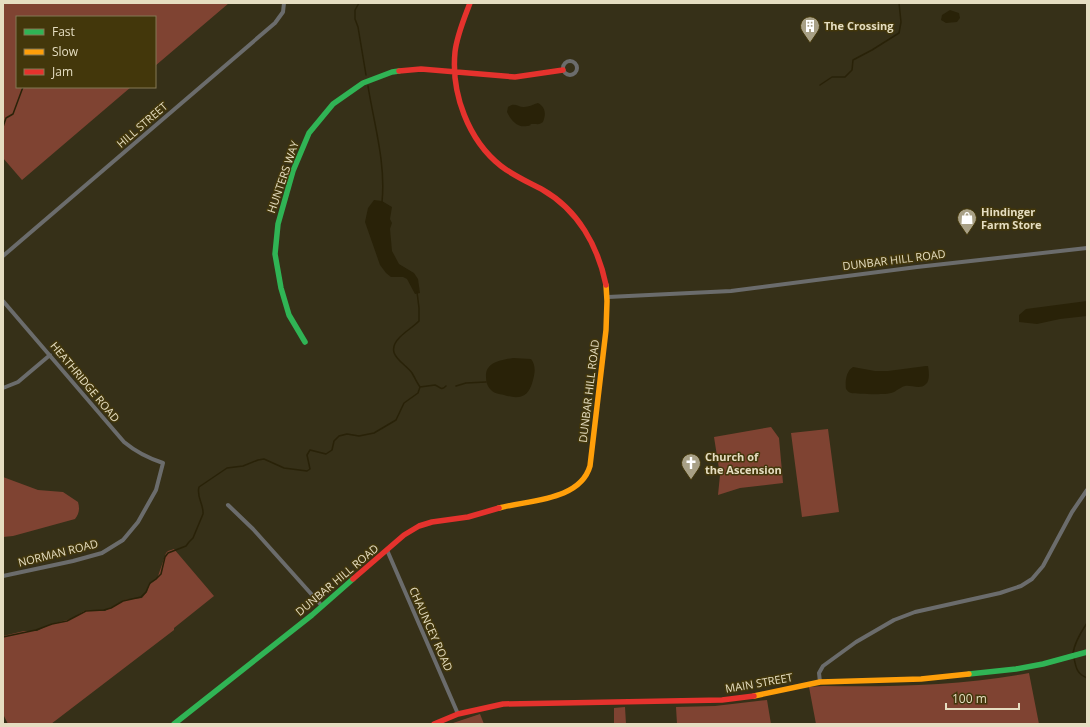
<svg xmlns="http://www.w3.org/2000/svg" width="1090" height="727" viewBox="0 0 1090 727" font-family="'Open Sans',sans-serif">
	<style>
		.green { fill: #7f4332 }
		.water { fill: #292208 }
		.lines { fill: none; stroke-linecap: round; stroke-linejoin: round }
		.stream { stroke: #292208; stroke-width: 1.5 }
		.street { stroke: #6b6c6c; stroke-width: 4 }
		.fast { stroke: #30b455; stroke-width: 5.5 }
		.slow { stroke: #ff9f0a; stroke-width: 5.5 }
		.jam { stroke: #e5322d; stroke-width: 5.5 }
		.labels { text-anchor: middle; stroke-width: 3; stroke-linejoin: round; paint-order: stroke }
		.poi-label { font-size: 11px; font-weight: bold; fill: #e5ddc1; stroke: #43370b; text-anchor: start }
		.street-label { font-size: 11px; fill: #e5ddc1; stroke: #43370b }
	</style>
	<rect width="100%" height="100%" fill="#363018"/>
	<path class="green" d="M3 3H229L155 66V17H17V87H131L22 180 3 158Z
		M771 427 779 438 783 483 740 488 718 495 720 475 714 437Z
		M828 429 839 512 802 517 791 433Z
		M3 477 38 490 63 492 78 502C80 509 79 514 75 519L13 536 3 537Z
		M174 549 214 596 174 628V630L51 724H8L3 714V636L24 631H37L51 624 71 619 84 611 91 610 105 611 124 600 142 598 147 592 149 585 157 579 166 553 168 551Z
		M1029 673 1039 724H816L809 687 823 686C891 687 961 686 1029 673Z
		M767 700 771 724H677L676 707 715 706Z
		M625 707 626 724H614V708Z
		M480 714 484 724H450Z"/>
	<path class="water" d="M950 10 959 13 960 18 957 22 946 23 941 20 942 15Z
		M538 103C546 107 546 115 543 122 539 125 538 124 534 124 527 124 534 125 527 126 517 128 511 120 507 112L508 107C515 102 517 107 524 107 529 107 534 104 538 103Z
		M374 200 382 201 392 207 390 219 392 223 390 229 392 251 399 264 414 273 418 279 420 293 415 294 407 279 403 277H391L386 273 380 265 365 222 368 208Z
		M1087 301V316L1060 319 1037 324 1019 322V315L1026 309Z
		M513 358 531 359C536 365 535 373 533 380 529 397 520 400 504 395 499 394 493 393 490 389 487 385 486 382 486 377 485 362 501 360 513 358Z
		M926 366H928C929 371 930 381 926 384 920 390 912 385 905 386 900 387 896 392 891 393 886 395 857 394 851 393 848 392 848 391 846 389 845 382 846 371 853 367L875 371H888Z"/>
	<g class="lines">
		<path class="stream" d="M359 3 355 10V19L358 27 366 75
			M820 85 832 77H845L852 70 853 60 872 50 899 33 901 22 899 3
			M368 86C374 124 386 163 382 202
			M3 127 6 118 13 114 23 87
			M456 386 466 383 486 382
			M420 387 435 385C440 387 441 391 446 386
			M3 637 36 630 52 624 67 621 86 611 104 610 111 608 123 601 141 597 146 592 150 583 156 579 161 574 165 557 168 553 186 546 189 542 193 538 203 514C204 504 196 497 199 487L227 468 243 466 258 460 264 459 284 468 307 471 310 469 307 455 310 450 326 454 332 450 334 441 339 436 347 434 359 436 374 433 396 420 404 403 418 393 420 387C417 383 415 378 412 373 404 362 383 354 400 337 406 331 413 327 419 321V308L417 292
			M1073 654C1074 643 1081 632 1087 623
			M1074 658C1076 668 1077 674 1087 678"/>
		<path class="street" d="M563 68a7 7 0 1 1 14 0a7 7 0 1 1-14 0Z
			M3 256 275 23 283 12 284 3
			M608 297 731 291 917 267 1087 248
			M3 301 124 442C136 452 148 458 163 463L156 490 138 522 123 540 102 553 73 561 3 576
			M3 388 18 382 50 355
			M228 505 253 529 322 606
			M387 550 458 714
			M820 682 819 673 823 666 856 642 894 620 915 612 1000 593 1021 586 1032 579 1043 566 1072 512 1087 490"/>
		<path class="fast" d="M305 342 289 315 281 288 275 254 278 224 293 171 309 133 333 104 363 83 392 72 399 71
			M969 674 1016 669 1043 664 1087 652
			M174 724 312 615 353 579"/>
		<path class="slow" d="M499 508C528 500 580 501 590 466L606 330 607 301 606 285
			M754 696 820 682 921 679 969 674"/>
		<path class="jam" d="M470 3C464 19 457 35 455 52 451 93 468 140 501 166 514 176 528 182 543 190 578 210 598 246 606 285
			M399 71 421 69 515 77 563 70
			M353 579 404 535 419 526 432 522 468 517 499 508
			M434 724 458 714 503 704 722 700 754 696"/>
	</g>
	<defs>
		<symbol id="building-pin" viewBox="-11 -11 22 30"><path d="M0 17L-7.5 6A9.5 9.5 0 1 1 7.5 6Z" fill="#a8a086" stroke="#43370b"/><path d="M-4-6H4V6H1V3H-1V6H-4ZM-2.5-4.3h1.7v1.8h-1.7ZM.8-4.3h1.7v1.8H.8ZM-2.5-1h1.7V.8h-1.7ZM.8-1h1.7V.8H.8Z" fill="#fff"/></symbol>
		<symbol id="shop-pin" viewBox="-11 -11 22 30"><path d="M0 17L-7.5 6A9.5 9.5 0 1 1 7.5 6Z" fill="#a8a086" stroke="#43370b"/><path d="M-5-2.5h2.3a2.7 3.5 0 0 1 5.4 0H5L5.5 6h-11ZM-1.5-2.5h3a1.5 2.3 0 0 0-3 0Z" fill="#fff"/></symbol>
		<symbol id="church-pin" viewBox="-11 -11 22 30"><path d="M0 17L-7.5 6A9.5 9.5 0 1 1 7.5 6Z" fill="#a8a086" stroke="#43370b"/><path d="M-1.2-6h2.4v3.5h3.3v2.4h-3.3V6h-2.4V-.1h-3.3v-2.4h3.3Z" fill="#fff"/></symbol>
	</defs>
	<g fill-rule="evenodd">
		<use href="#building-pin" x="799" y="15" width="22" height="30"/>
		<use href="#shop-pin" x="956" y="207" width="22" height="30"/>
		<use href="#church-pin" x="680" y="452" width="22" height="30"/>
	</g>
	<g class="labels">
		<g class="poi-label">
			<text x="824" y="30">The Crossing</text>
			<text x="981" y="216">Hindinger<tspan x="981" dy="13">Farm Store</tspan></text>
			<text x="705" y="461">Church of<tspan x="705" dy="13">the Ascension</tspan></text>
		</g>
		<g class="street-label">
			<text transform="translate(142 125) rotate(-41)" y="4">HILL STREET</text>
			<text transform="translate(283 177) rotate(-71)" y="4">HUNTERS WAY</text>
			<text transform="translate(894 260) rotate(-7)" y="4">DUNBAR HILL ROAD</text>
			<text transform="translate(85 382) rotate(50)" y="4">HEATHRIDGE ROAD</text>
			<text transform="translate(589 391) rotate(-83)" y="4">DUNBAR HILL ROAD</text>
			<text transform="translate(58 553) rotate(-14)" y="4">NORMAN ROAD</text>
			<text transform="translate(337 580) rotate(-40)" y="4">DUNBAR HILL ROAD</text>
			<text transform="translate(431 629) rotate(66)" y="4">CHAUNCEY ROAD</text>
			<text transform="translate(759 683) rotate(-10)" y="4">MAIN STREET</text>
		</g>
	</g>
	<rect width="1090" height="727" fill="none" stroke="#e5ddc1" stroke-width="8"/>
	<rect x="16" y="16" width="140" height="72" fill="#43370b" stroke="#847954"/>
	<rect x="24" y="29" width="20" height="6" fill="#30b455" stroke="#847954"/>
	<text x="52" y="36" font-size="12" fill="#e5ddc1">Fast</text>
	<rect x="24" y="49" width="20" height="6" fill="#ff9f0a" stroke="#847954"/>
	<text x="52" y="56" font-size="12" fill="#e5ddc1">Slow</text>
	<rect x="24" y="69" width="20" height="6" fill="#e5322d" stroke="#847954"/>
	<text x="52" y="76" font-size="12" fill="#e5ddc1">Jam</text>
	<path d="M946 703v6h73v-6" fill="none" stroke="#e5ddc1" stroke-width="2"/>
	<text x="952" y="703" font-size="12" fill="#e5ddc1" stroke="#43370b" stroke-width="3" paint-order="stroke">100 m</text>
</svg>
